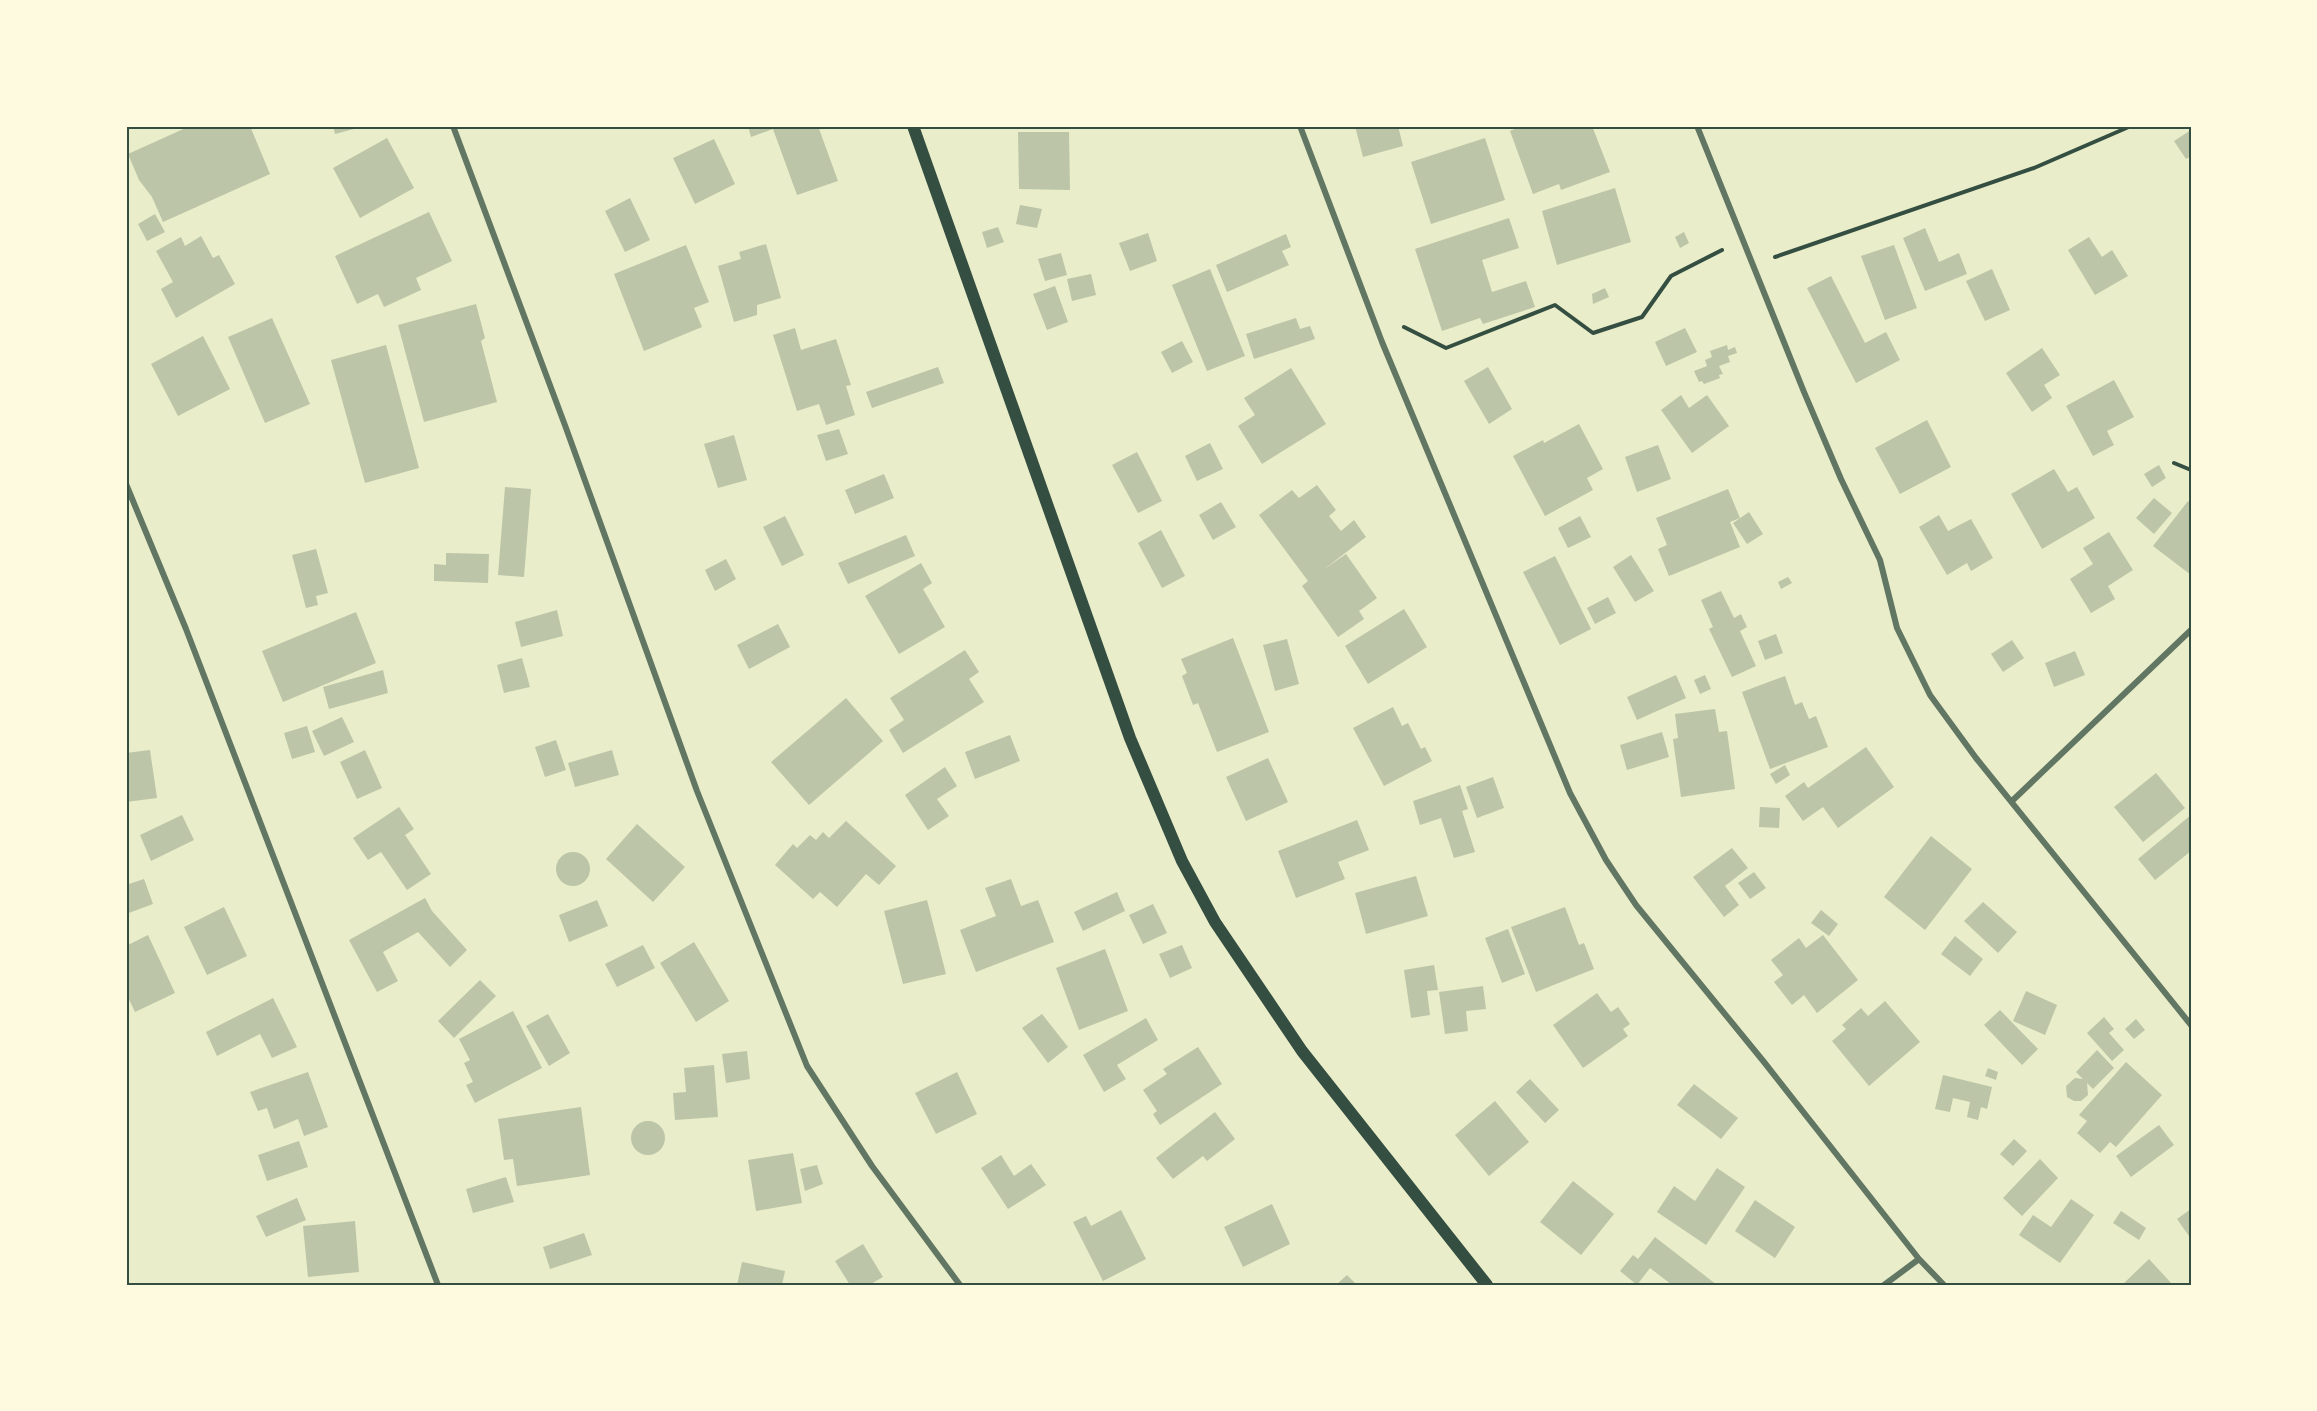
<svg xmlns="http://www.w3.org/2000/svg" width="2317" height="1411" viewBox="0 0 2317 1411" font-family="Ubuntu,sans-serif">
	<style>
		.building { fill: #bcc5a7 }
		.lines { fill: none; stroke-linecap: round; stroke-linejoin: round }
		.path { stroke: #344e41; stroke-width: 4 }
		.minor { stroke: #617663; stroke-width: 6 }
		.secondary { stroke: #344e41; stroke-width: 12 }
		.neatline { fill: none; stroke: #344e41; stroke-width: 2 }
	</style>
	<rect width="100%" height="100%" fill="#e9edc9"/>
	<path class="building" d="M190 126H250L270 174 163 222 152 197 139 180 128 154Z
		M333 126H361V127L335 134Z
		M748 126H818L838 181 797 195 773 129 751 137Z
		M1355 126H1398L1403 146 1363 157Z
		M1522 126H1537L1538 129 1545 126H1576L1577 129 1592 126 1610 172 1561 190 1559 184 1533 194 1510 131Z
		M2191 130V156L2186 159 2174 141Z
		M1018 132H1069L1070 190 1019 189Z
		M387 138 414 188 360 218 333 168Z
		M1485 138 1505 200 1431 224 1411 162Z
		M714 139 735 184 695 204 673 158Z
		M1615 188 1631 242 1557 265 1542 211Z
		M630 198 650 240 625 252 605 211Z
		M1020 205 1042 209 1037 228 1016 224Z
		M429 212 452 261 416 278 421 290 384 307 378 294 357 304 335 256Z
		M155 214 165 232 147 241 138 224Z
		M1509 218 1519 248 1482 260 1492 292 1526 281 1535 307 1483 324 1480 318 1442 331 1415 249Z
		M998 227 1004 242 987 248 982 232Z
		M1925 228 1939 262 1959 253 1967 274 1925 291 1903 238Z
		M1684 232 1689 243 1680 248 1675 237Z
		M1148 233 1157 261 1130 271 1119 243Z
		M1286 234 1291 247 1282 251 1289 265 1227 292 1216 265Z
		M201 236 213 258 219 255 235 284 176 318 161 289 173 282 156 251 181 237 185 246Z
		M2089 237 2102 257 2112 250 2128 276 2095 295 2068 250Z
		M766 244 781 298 757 305V315L734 322 718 266 741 259 739 252Z
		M686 245 709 302 694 308 702 327 644 351 614 274Z
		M1894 245 1917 308 1885 320 1861 256Z
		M1061 253 1067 275 1045 281 1038 259Z
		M1210 269 1245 356 1207 371 1172 285Z
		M1992 269 2010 310 1985 321 1966 281Z
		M1091 274 1096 295 1072 301 1067 279Z
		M1831 276 1865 343 1886 332 1900 360 1856 383 1807 288Z
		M1055 286 1068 322 1047 330 1033 294Z
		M1605 288 1609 297 1593 304 1592 294Z
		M476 304 485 338 481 341 497 402 424 422 398 325Z
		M272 318 310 404 265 423 228 337Z
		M1296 318 1300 329 1310 326 1315 339 1254 359 1246 334Z
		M795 328 801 350 836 339 851 385 846 386 855 415 826 425 819 404 797 411 773 335Z
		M1685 328 1697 352 1666 366 1655 342Z
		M203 336 230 389 178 416 151 364Z
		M1182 341 1193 362 1172 373 1161 352Z
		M386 345 419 468 365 483 331 360Z
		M1727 345 1728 350 1735 347 1737 353 1728 356 1730 362 1719 366 1723 374 1719 375 1720 378 1704 384 1702 381 1699 382 1694 371 1707 366 1705 360 1712 357 1710 351Z
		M2042 348 2060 375 2044 385 2052 398 2032 412 2006 373Z
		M938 367 944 383 872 408 866 392Z
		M1488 367 1512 409 1489 424 1464 381Z
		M1291 368 1326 424 1262 464 1238 426 1255 415 1244 398Z
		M2114 380 2134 417 2107 431 2114 445 2093 456 2066 406Z
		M1681 395 1689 408 1707 395 1729 426 1692 453 1661 410Z
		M1927 420 1951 467 1900 494 1875 448Z
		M1579 424 1603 469 1587 478 1593 490 1545 516 1513 456 1543 440 1544 443Z
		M839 429 848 454 826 461 817 435Z
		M734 435 747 480 718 488 704 444Z
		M1210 443 1223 469 1197 481 1185 456Z
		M1658 445 1671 479 1637 492 1625 457Z
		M1137 452 1162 501 1138 513 1112 465Z
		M2159 465 2166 478 2152 487 2144 474Z
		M2054 469 2068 492 2077 487 2095 518 2042 549 2011 494Z
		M884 474 894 498 855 514 845 490Z
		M1317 485 1336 510 1329 516 1341 531 1354 520 1366 537 1323 570 1346 554 1377 598 1359 611 1364 619 1338 637 1302 586 1308 581 1259 515 1292 490 1299 498Z
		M505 487 531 489 524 577 498 575Z
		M1728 489 1740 518 1730 522 1740 547 1669 576 1658 549 1667 545 1656 518Z
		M2154 498 2172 513 2154 534 2136 518Z
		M2188 501 2191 503V575L2153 546Z
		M1221 502 1236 527 1213 540 1199 515Z
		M1749 512 1763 534 1747 544 1733 523Z
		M1939 515 1948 531 1971 519 1993 558 1971 571 1967 563 1947 575 1919 527Z
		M785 516 804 555 782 566 763 527Z
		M1580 516 1591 537 1568 548 1558 528Z
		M1161 530 1185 576 1162 588 1138 543Z
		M2109 532 2133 570 2108 586 2115 599 2091 613 2070 579 2093 564 2083 548Z
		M906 535 915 556 848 584 838 563Z
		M316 549 328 593 316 596 318 605 306 608 292 555Z
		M446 553 489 554 488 583 434 581V564L446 565Z
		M1631 555 1654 591 1635 602 1613 567Z
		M1555 556 1591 629 1560 645 1523 572Z
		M726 559 736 579 715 591 705 570Z
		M921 563 932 583 923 589 945 627 899 654 865 596Z
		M1788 577 1792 583 1781 589 1778 582Z
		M1721 591 1734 618 1741 614 1747 627 1740 631 1756 666 1732 677 1709 629 1713 627 1701 600Z
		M1608 597 1616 613 1595 624 1587 608Z
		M1404 609 1427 647 1368 684 1345 646Z
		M557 610 563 636 521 647 515 622Z
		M356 612 376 663 283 702 262 651Z
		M778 624 790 647 749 669 737 645Z
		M1776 634 1783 653 1765 660 1758 641Z
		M1233 638 1269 732 1217 752 1198 703 1193 705 1182 676 1187 673 1181 659Z
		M1287 639 1299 684 1275 691 1263 645Z
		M2012 640 2024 658 2003 672 1991 654Z
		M965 650 979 672 969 679 984 702 903 753 889 730 904 720 890 698Z
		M2075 651 2085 675 2054 687 2045 663Z
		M522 658 530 687 504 693 497 665Z
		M383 670 388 693 329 709 323 687Z
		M1676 675 1686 698 1637 720 1627 697Z
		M1705 675 1711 689 1700 694 1694 680Z
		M1785 676 1795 705 1802 702 1809 719 1816 716 1828 747 1770 769 1742 692Z
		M846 698 883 741 809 805 771 762Z
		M1393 707 1402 726 1408 723 1421 749 1425 747 1432 761 1384 786 1353 728Z
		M1715 709 1719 732 1727 731 1735 789 1681 797 1673 739 1678 738 1675 714Z
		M342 717 354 742 324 756 312 731Z
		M307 726 315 752 292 759 284 733Z
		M1662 732 1669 757 1627 770 1620 745Z
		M1010 735 1020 761 975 779 965 752Z
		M556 740 566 770 545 777 535 747Z
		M1866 747 1894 787 1838 828 1823 807 1803 821 1785 796 1804 782 1808 788Z
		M150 750 157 798 126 802V753Z
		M365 750 382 788 357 799 340 762Z
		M612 750 619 775 575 787 568 763Z
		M1268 758 1288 802 1246 821 1226 777Z
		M1785 765 1790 775 1776 784 1770 774Z
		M945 767 957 786 937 799 949 816 928 830 905 795Z
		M2156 773 2185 808 2143 842 2114 807Z
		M1493 777 1504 808 1477 818 1466 787Z
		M1460 785 1468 809 1462 811 1475 852 1454 858 1441 818 1420 825 1413 801Z
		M399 807 414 829 405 835 431 874 407 890 381 852 368 860 353 838Z
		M1760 807 1780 808 1779 828 1759 827Z
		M182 815 194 840 151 861 140 835Z
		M2191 815V851L2155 880 2138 859Z
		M1357 820 1369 850 1338 862 1345 879 1296 898 1278 851Z
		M846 821 896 866 879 885 866 874 837 907 820 892 813 899 775 865 793 844 797 848 810 835 816 840 823 832 829 838Z
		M637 824 685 867 653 902 606 859Z
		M1931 836 1972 869 1925 930 1884 897Z
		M1732 848 1748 868 1725 886 1739 905 1724 917 1693 877Z
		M556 869a17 17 0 1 1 34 0a17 17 0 1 1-34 0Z
		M1754 872 1766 888 1750 899 1738 883Z
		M1416 876 1428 916 1366 934 1355 893Z
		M144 879 153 904 126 914V885Z
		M1011 879 1021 906 1038 900 1054 942 976 972 960 930 996 916 985 888Z
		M1117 892 1125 911 1083 931 1074 912Z
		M425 898 432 911 467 950 450 967 418 932 383 952 398 981 377 992 349 940Z
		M597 900 608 926 569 942 559 915Z
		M927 900 946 974 903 984 884 911Z
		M1983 902 2017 932 1998 953 1964 921Z
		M1153 904 1167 933 1143 944 1129 915Z
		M224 907 247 956 207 975 184 927Z
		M1565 907 1579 945 1584 943 1594 969 1536 992 1511 927Z
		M1821 910 1838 924 1829 936 1811 923Z
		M1508 929 1525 974 1502 983 1485 938Z
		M148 935 175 993 135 1012 126 993V946Z
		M1823 935 1858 980 1817 1013 1804 995 1792 1005 1774 982 1783 975 1771 960 1799 938 1806 948Z
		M1955 936 1983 959 1970 976 1941 954Z
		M694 942 729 1001 696 1022 660 963Z
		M643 945 655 968 617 987 605 964Z
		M1182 945 1192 968 1170 978 1159 954Z
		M1105 949 1128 1011 1079 1030 1056 968Z
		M1434 965 1438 990 1427 991 1430 1015 1411 1018 1404 970Z
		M480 980 496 996 454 1038 438 1021Z
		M1483 986 1486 1009 1466 1011 1468 1031 1445 1034 1439 992Z
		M2026 991 2057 1005 2045 1035 2013 1021Z
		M1597 993 1611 1012 1618 1007 1630 1024 1623 1029 1628 1036 1583 1068 1553 1025Z
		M273 998 297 1047 272 1058 260 1034 217 1056 206 1032Z
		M1885 1001 1920 1042 1869 1086 1832 1041 1846 1029 1842 1025 1861 1008 1868 1016Z
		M2000 1010 2038 1049 2022 1065 1984 1025Z
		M513 1011 542 1068 475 1103 466 1085 473 1082 464 1063 470 1060 459 1039Z
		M548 1014 570 1053 549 1066 526 1026Z
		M1042 1014 1068 1047 1048 1063 1022 1028Z
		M2104 1017 2114 1029 2109 1033 2124 1050 2112 1061 2087 1033Z
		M1146 1018 1158 1040 1117 1065 1126 1079 1104 1092 1083 1055Z
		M2136 1019 2145 1030 2134 1039 2125 1029Z
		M1198 1047 1222 1084 1160 1125 1153 1114 1157 1111 1143 1090 1167 1074 1163 1069Z
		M2097 1050 2114 1068 2093 1089 2087 1083 2088 1095 2081 1101H2074L2067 1097 2066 1086 2075 1078 2083 1079 2076 1072Z
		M747 1051 750 1079 726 1083 722 1054Z
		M2126 1062 2162 1095 2116 1147 2110 1142 2100 1153 2077 1133 2087 1121 2079 1115Z
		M714 1065 718 1117 675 1120 673 1093 686 1092 684 1068Z
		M1988 1068 1998 1072 1996 1080 1985 1076Z
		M308 1072 328 1127 304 1136 298 1119 274 1129 267 1108 258 1111 250 1092Z
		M957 1072 977 1114 936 1134 915 1093Z
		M1943 1075 1992 1087 1987 1109 1981 1107 1978 1120 1967 1117 1970 1102 1953 1098 1950 1112 1935 1109Z
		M1530 1079 1559 1110 1545 1123 1516 1092Z
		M1694 1084 1738 1118 1721 1139 1677 1105Z
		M1495 1101 1529 1142 1489 1176 1455 1135Z
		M581 1107 590 1175 517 1186 513 1159 504 1160 498 1119Z
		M1215 1112 1235 1139 1207 1161 1203 1156 1173 1179 1156 1158Z
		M631 1138a17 17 0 1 1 34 0a17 17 0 1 1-34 0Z
		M2159 1125 2174 1145 2131 1177 2116 1156Z
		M2014 1139 2027 1151 2013 1166 2000 1154Z
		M299 1141 308 1167 267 1181 258 1155Z
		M793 1153 802 1203 756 1211 748 1160Z
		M1001 1155 1014 1176 1031 1164 1046 1185 1008 1209 981 1168Z
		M2040 1159 2058 1178 2022 1216 2003 1198Z
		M817 1165 823 1184 805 1191 800 1169Z
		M1717 1168 1745 1187 1706 1245 1657 1212 1674 1186 1695 1201Z
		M506 1177 514 1202 473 1213 466 1189Z
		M1573 1181 1614 1214 1581 1255 1540 1222Z
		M297 1198 306 1220 266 1237 256 1216Z
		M2071 1199 2094 1215 2060 1263 2019 1235 2033 1215 2051 1227Z
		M1755 1200 1795 1227 1775 1258 1735 1231Z
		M1272 1204 1290 1244 1243 1267 1224 1227Z
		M2191 1209V1239L2177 1219Z
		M1121 1210 1146 1259 1103 1281 1073 1222 1086 1216 1091 1226Z
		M2121 1211 2146 1228 2139 1240 2113 1223Z
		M355 1221 359 1272 308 1277 303 1226Z
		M584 1233 592 1255 550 1269 543 1247Z
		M1655 1237 1717 1285H1672L1650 1268 1637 1285 1620 1271 1633 1255 1638 1259Z
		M863 1244 883 1277 869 1285H850L835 1261Z
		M2149 1259 2173 1285H2122Z
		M742 1262 785 1271 782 1285H737Z
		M1347 1275 1357 1285H1336Z"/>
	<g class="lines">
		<path class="path" d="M1775 257 2034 168 2131 126
			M1404 327 1446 348 1555 305 1593 333 1642 317 1671 276 1722 250
			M2174 463 2191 470"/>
		<path class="minor" d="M453 126 566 428 697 791 807 1066 872 1166 960 1285
			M1300 126 1382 342 1570 793 1606 860 1636 905 1764 1062 1919 1259 1944 1285
			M1697 126 1804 392 1841 479 1880 560 1897 628 1930 695 1976 758 2191 1025
			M126 484 186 629 438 1285
			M2012 801 2191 630
			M1884 1285 1919 1259"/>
		<path class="secondary" d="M913 126 1130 738 1182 861 1215 922 1302 1051 1487 1285"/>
	</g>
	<rect width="2317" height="1411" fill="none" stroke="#fefae0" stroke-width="255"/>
	<rect x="128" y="128" width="2062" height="1156" class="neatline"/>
</svg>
